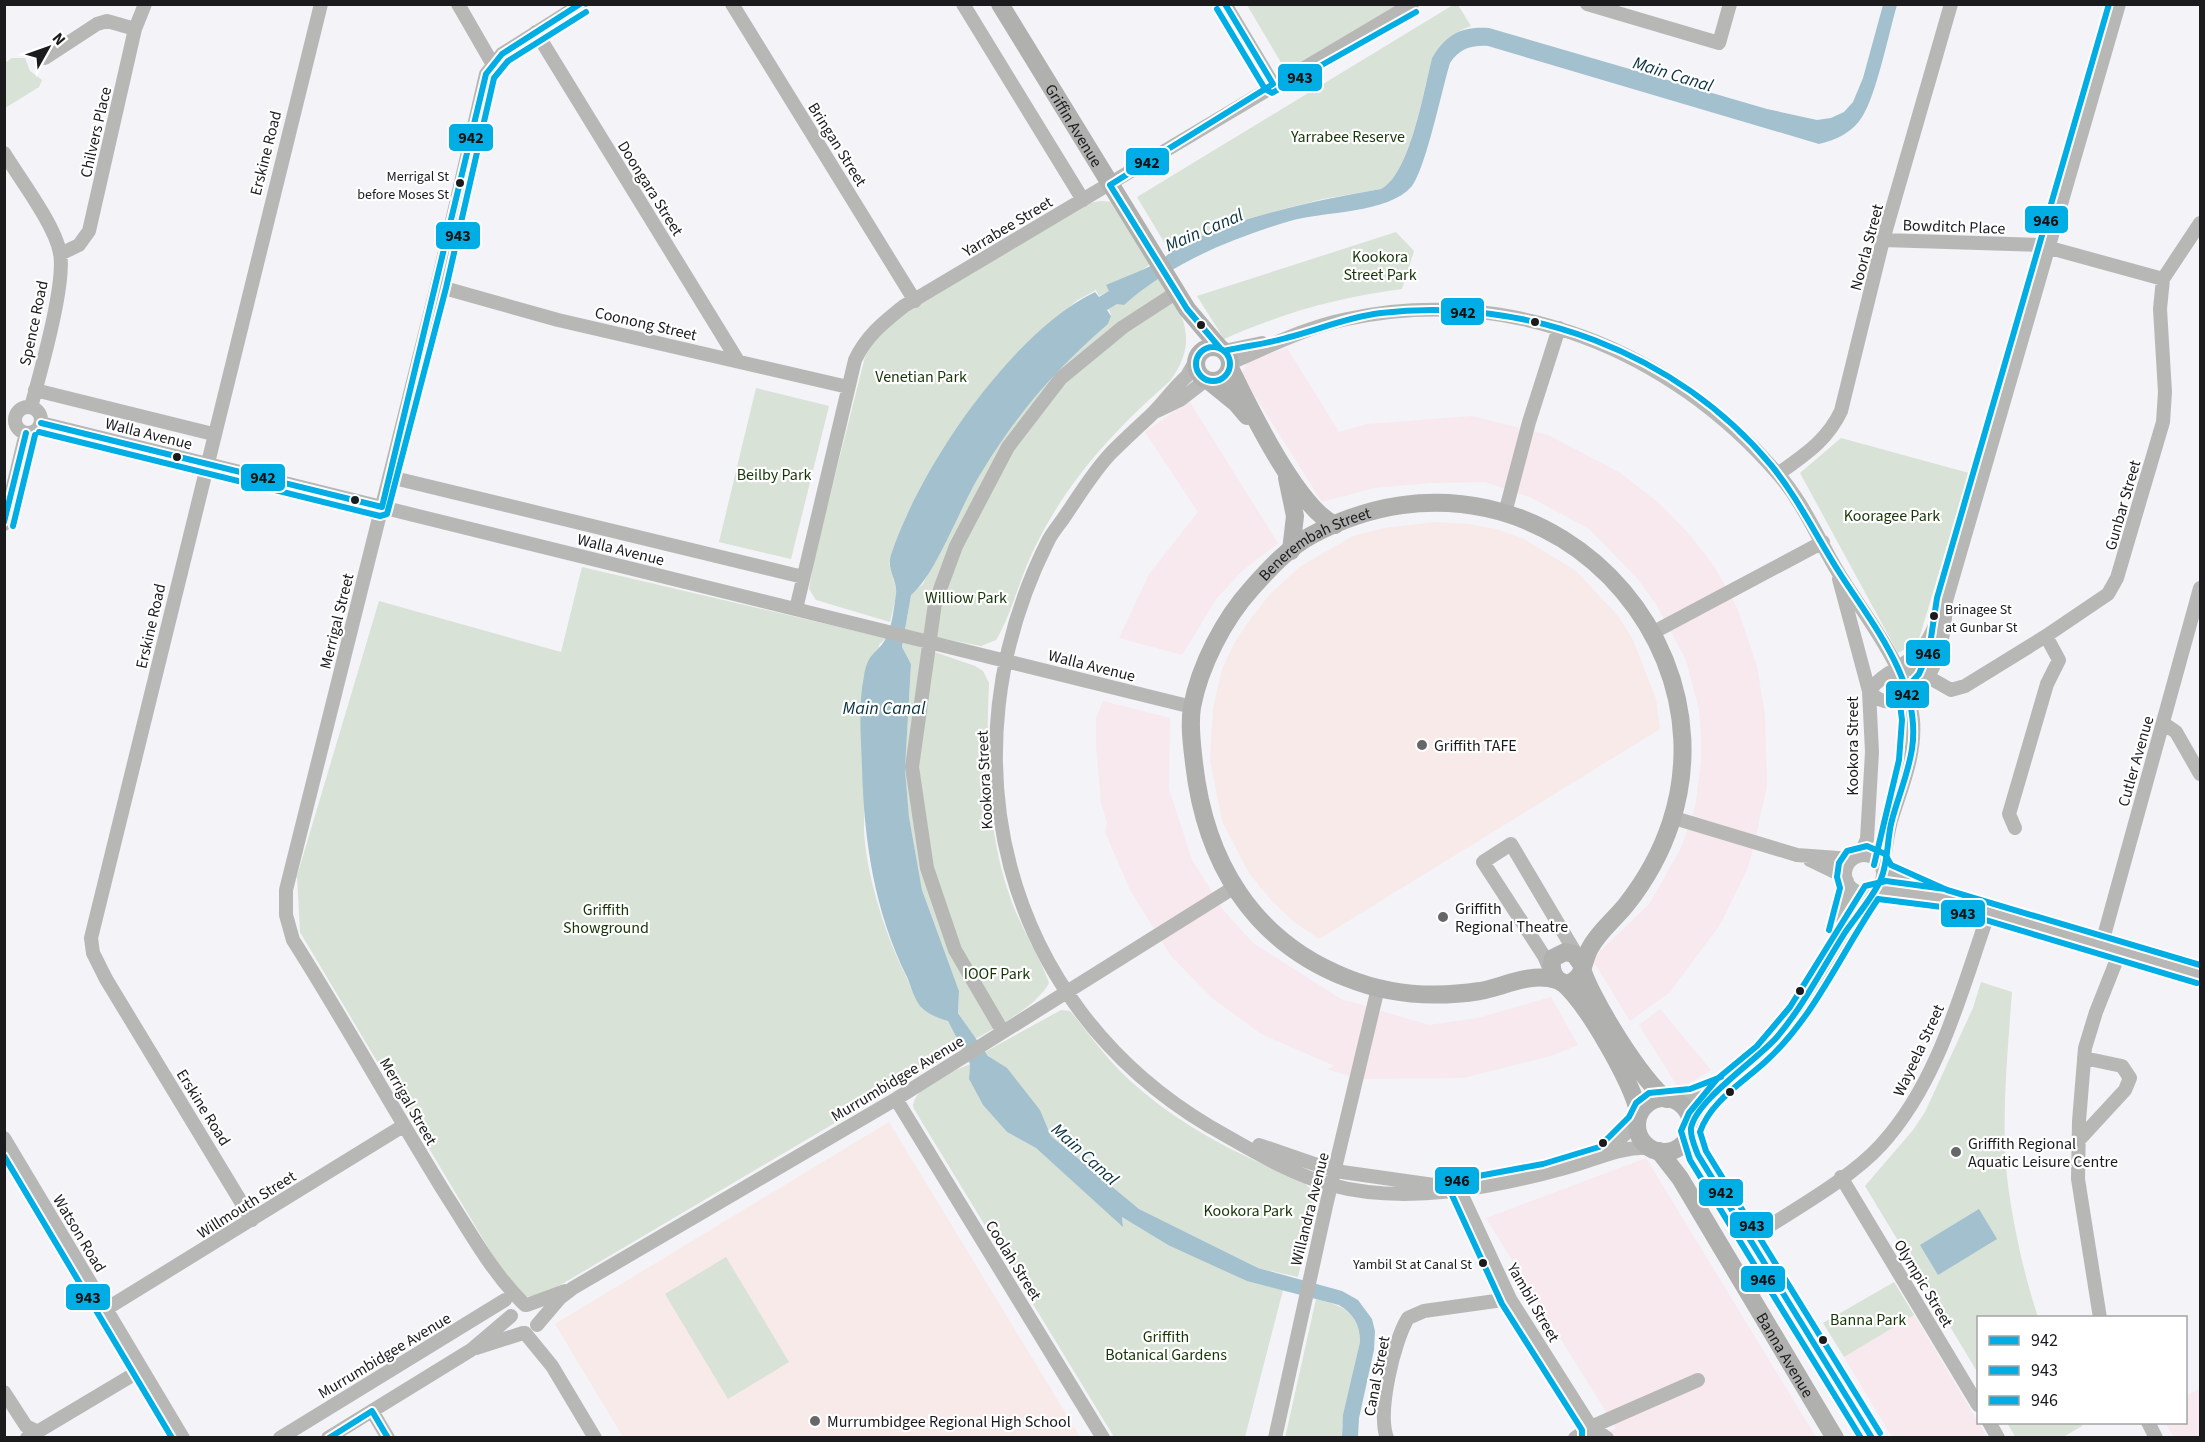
<svg xmlns="http://www.w3.org/2000/svg" width="2205" height="1442" viewBox="0 0 2205 1442" font-family="'Source Sans 3',sans-serif">
	<style>
		.commercial { fill: #f7e9ed }
		.education { fill: #f7eae8 }
		.green { fill: #d8e2d6 }
		.water { fill: #a2c0cd }
		.lines { fill: none; stroke-linecap: round; stroke-linejoin: round }
		.minor { stroke: #b7b8b6; stroke-width: 14 }
		.major { stroke: #b0b0af; stroke-width: 18 }
		.bus-1-casing { stroke: #fff; stroke-width: 10 }
		.bus-2-casing { stroke: #fff; stroke-width: 10 }
		.bus-3-casing { stroke: #fff; stroke-width: 10 }
		.bus-1 { stroke: #01ade5; stroke-width: 6 }
		.bus-2 { stroke: #01ade5; stroke-width: 6 }
		.bus-3 { stroke: #01ade5; stroke-width: 6 }
		.bus-dot { fill: #1b1b1e; stroke: #fff; stroke-width: 2 }
		.poi-dot { fill: #67676a; stroke: #fff; stroke-width: 2 }
		.labels { text-anchor: middle; stroke-width: 4.5; stroke-linejoin: round; paint-order: stroke }
		.bus-label { font-size: 14px; fill: #1b1b1e; stroke: #fff; text-anchor: end }
		.street-label { font-size: 16px; fill: #1b1b1e; stroke: #fff }
		.park-label { font-size: 16px; fill: #163607; stroke: #fff }
		.poi-label { font-size: 16px; fill: #1b1b1e; stroke: #fff; text-anchor: start }
		.water-label { font-size: 18px; font-style: italic; fill: #0a3240; stroke: #fff }
		.line-badge { stroke: #fff; stroke-width: 2 }
		.pale-badge-label { font-size: 16px; text-anchor: middle; font-weight: bold; fill: #111 }
	</style>
	<rect width="100%" height="100%" fill="#f3f3f8"/>
	<path class="commercial" d="M1287 348 1339 432 1367 424 1472 416 1548 435 1619 472 1659 503 1690 535 1716 569 1738 610 1757 666 1765 715 1767 786 1753 849 1747 870 1721 923 1670 992 1630 1021 1592 959 1650 903 1681 848 1695 808 1701 762V736L1699 710 1686 660 1656 604 1637 578 1589 529 1530 497 1485 482 1431 483 1374 488 1322 502 1241 374 1249 360Z
		M1189 401 1278 543 1242 571 1217 598 1182 655 1119 638 1149 574 1198 512 1145 432Z
		M1103 701 1170 718 1169 789 1192 860 1224 911 1253 943 1341 999 1429 1025 1478 1018 1551 997 1578 1045 1551 1056 1463 1078 1358 1079 1327 1069 1335 1066 1261 1034 1212 998 1171 956 1130 890 1105 832 1107 822 1101 803 1096 745V718Z
		M1660 1009 1711 1070 1679 1089 1639 1025Z
		M1646 1158 1816 1437H1602L1616 1428 1486 1218Z
		M1914 1315 1987 1437H1892L1844 1357Z
		M2200 1388V1437H2174L2165 1423 2186 1422V1396Z"/>
	<path class="education" d="M1436 522 1468 524 1496 529 1524 539 1576 571 1618 616 1633 640 1656 699 1660 729 1319 939 1293 921 1271 900 1249 873 1222 821 1210 760 1213 708 1222 669 1236 640 1252 617 1271 593 1301 566 1353 536 1384 528Z
		M889 1122 1080 1437H623L555 1324Z"/>
	<path class="green" d="M1247 5H1397L1286 71Z
		M1453 5H1458L1471 26C1454 32 1441 42 1432 58 1424 89 1410 174 1381 189L1323 199 1272 212 1170 252 1137 197Z
		M12 58H25L30 71 42 80 39 87 5 108V63Z
		M1100 201 1115 202 1153 262 1131 278 1106 286 1110 291 1099 296 1096 290 1076 301 997 375 953 434 905 519 891 556 889 563 897 592 890 622 816 600 809 589 815 555 865 357 879 333 909 309 1084 204Z
		M1396 232 1414 251 1402 289C1339 297 1282 313 1224 339L1197 296Z
		M1160 277C1183 314 1200 340 1170 381 1116 428 1067 481 1035 547 1021 574 1011 616 996 640L981 646 905 631 911 594 923 584C959 510 997 429 1057 370 1073 354 1091 339 1108 324L1111 314 1108 308Z
		M756 388 829 406 791 559 719 542Z
		M1841 438 1969 473 1918 642 1898 653 1800 473Z
		M582 567 886 638 879 645C874 704 865 764 864 823 863 864 884 931 902 968 915 994 918 1011 948 1021L962 1048 540 1297 517 1296 300 932 297 876 379 601 561 652Z
		M903 641 975 666 983 671 989 683C986 756 986 831 1011 900 1021 928 1040 957 1049 983 1037 1006 997 1027 975 1039L958 1012 959 991 922 890 909 818 905 769 911 664 902 647Z
		M1981 982 2012 992C2008 1045 2003 1099 2005 1152 2007 1199 2023 1273 2038 1317L1978 1318V1373L1865 1186 1913 1130 1925 1112 1973 1008Z
		M1061 1010 1070 1011C1088 1032 1103 1054 1123 1074 1173 1122 1237 1156 1301 1179L1312 1191 1315 1201 1298 1277 1258 1268 1139 1209 1051 1136 1040 1110 985 1052Z
		M970 1064 969 1079 983 1105 1007 1132 1036 1148 1123 1226 1122 1217 1168 1245 1283 1290 1245 1437H1114L914 1109 913 1105C918 1083 952 1072 970 1064Z
		M726 1257 789 1362 728 1399 665 1294Z
		M1894 1282 1914 1315 1844 1357 1823 1323Z
		M1316 1299C1341 1305 1360 1312 1360 1342L1342 1427V1437L1285 1438Z
		M2081 1423 2082 1426 2063 1437 2016 1438 2007 1423Z"/>
	<path class="water" d="M1883 5H1897C1889 32 1876 96 1862 117 1853 132 1836 140 1819 144L1488 46C1471 45 1459 49 1450 63 1442 89 1426 168 1412 186 1388 214 1324 211 1290 221 1230 239 1171 263 1124 305L1117 304 1107 310 1111 316 1108 324C1055 370 1018 412 981 473 961 504 936 575 911 595L902 647 911 664 905 769 909 817 922 890 959 991 958 1013 988 1056 1007 1068 1040 1110 1051 1136 1139 1209 1258 1268 1342 1291 1358 1300 1372 1319 1375 1331 1374 1350 1359 1418 1358 1437H1342L1343 1415 1360 1342C1360 1325 1354 1314 1339 1305L1247 1281 1168 1245 1122 1217 1123 1227 1036 1148 1007 1132 983 1105 969 1079 970 1064 948 1021C938 1018 927 1014 920 1006 914 998 911 986 907 977 874 910 864 841 862 767 861 736 858 706 864 676 868 651 877 655 886 638 892 628 894 607 896 594 898 581 886 569 891 555 920 467 1011 333 1095 292L1099 297 1109 291 1106 285C1122 278 1140 272 1156 263 1164 259 1171 251 1178 247 1241 216 1312 201 1381 189 1410 174 1424 90 1432 58 1446 34 1462 26 1489 28L1767 109 1817 120 1831 118 1844 112 1853 102 1863 78Z
		M1979 1209 1997 1239 1938 1275 1920 1245Z"/>
	<g class="lines">
		<path class="minor" d="M458 4 492 63
			M732 4 915 301
			M963 4 1083 200
			M1225 4 1273 84
			M1587 4 1719 43 1730 4
			M536 32 738 361
			M45 58 97 24 107 21 135 29
			M4 153C20 179 55 225 60 253 66 284 40 373 31 407
			M1883 240 2039 245 2163 279
			M60 254 79 245 89 231 135 29 145 4
			M437 286 558 320 848 387
			M1224 351 1262 343
			M1195 362 1187 376C1173 388 1164 403 1150 416 1137 428 1124 440 1111 453 1093 472 1078 497 1063 519 1058 526 1052 533 1048 541 941 754 1001 1002 1209 1126 1248 1148 1288 1173 1331 1185 1405 1205 1492 1188 1565 1168 1593 1161 1620 1146 1650 1148
			M1230 363C1268 347 1306 327 1347 319 1510 284 1671 350 1778 474 1802 501 1817 536 1835 567 1862 614 1907 663 1913 720 1916 755 1901 788 1891 821 1887 836 1885 852 1883 867
			M35 390 213 434
			M15 420a13 13 0 1 1 26 0a13 13 0 1 1-26 0Z
			M1157 411 1180 400 1206 380
			M41 423 1192 707
			M1778 474C1804 455 1827 441 1841 411L1883 240 1951 4
			M390 477 803 577
			M1505 513 1529 422 1559 328
			M4 524 26 433
			M1839 579 1869 691 1872 752 1867 839 1860 855
			M1946 601C1945 638 1936 693 1893 701 1884 703 1874 698 1869 691 1881 675 1898 669 1913 657 1930 644 1937 620 1946 601L2119 4
			M796 609 855 360C867 335 883 323 904 306L1412 4
			M1652 633 1823 542
			M1897 667 1916 670 1951 690 1965 686 2046 636 2108 594 2117 578 2163 422 2165 392 2160 309 2163 279 2200 223
			M2163 723 2176 732 2200 774
			M1671 817 1797 855 1852 859
			M2015 828 2009 814 2047 684 2059 660 2046 636
			M1845 874a19 19 0 1 1 38 0a19 19 0 1 1-38 0Z
			M1810 860 1839 874 1847 881
			M1884 872 1944 898 2200 974
			M1876 890 1927 896
			M2102 943 2200 588
			M1835 944 1850 887
			M1551 972 1544 956 1483 862 1511 844 1578 957
			M1003 1032 955 950 927 868 912 767 935 603 956 546 1008 447 1061 378 1123 327 1177 292
			M896 1099 1103 1438
			M1675 1101 1698 1096 1719 1087
			M1691 1128 1724 1085 1763 1052 1786 1026 1817 983 1871 893
			M4 1138 183 1438
			M2078 1141 2125 1090 2130 1078 2122 1066 2084 1058
			M1259 1145 1335 1171 1448 1187
			M1605 1154 1637 1122
			M1841 1177 1978 1405
			M1459 1189 1510 1299 1591 1427 1607 1438
			M252 1220 106 979 93 953 91 938 321 4
			M1751 1238C1791 1211 1849 1180 1881 1145 1939 1082 1961 991 1989 912
			M525 1305C493 1274 472 1235 448 1198 395 1113 347 1025 293 940L286 915V890L437 286 486 74 502 54 581 4
			M527 1305 565 1291
			M106 1309 403 1126
			M2100 1318 2078 1179 2079 1121 2085 1048 2096 1012 2121 949
			M537 1325 560 1298 573 1288 896 1099 1233 888
			M525 1333 552 1366 595 1438
			M476 1348 523 1333
			M4 1392 26 1426 38 1432
			M372 1411 388 1438
			M1989 1422 1998 1438
			M2148 1422 2156 1438
			M27 1438 141 1370
			M280 1438 505 1300
			M328 1438 471 1350 511 1316
			M1275 1438 1326 1206 1378 988
			M1387 1438C1377 1412 1394 1341 1408 1318L1424 1311 1510 1299
			M1575 1438 1591 1427 1698 1380"/>
		<g class="major">
			<path id="s1" d="M1000 4 1187 309 1220 348"/>
			<circle cx="1213" cy="364" r="17"/>
			<path d="M1230 368C1249 407 1297 507 1335 525"/>
			<path d="M1209 381 1236 403 1247 416"/>
			<path d="M1287 478 1295 516 1291 551"/>
			<path d="M1582 968C1588 994 1644 1085 1667 1099"/>
			<path id="s2" d="M1557 980C1530 972 1506 986 1480 991 1435 998 1389 995 1347 978 1252 941 1205 861 1194 763 1192 745 1189 726 1192 707 1200 665 1224 619 1252 588 1269 569 1289 547 1312 535 1554 406 1795 691 1626 905 1614 920 1599 931 1590 948 1585 956 1584 970 1578 977 1565 993 1547 976 1553 958L1565 952 1574 954 1582 965"/>
			<path d="M1562 982C1587 1003 1632 1082 1639 1114"/>
			<circle cx="1664" cy="1125" r="27"/>
			<path d="M1690 1132 1698 1155 1872 1438"/>
			<path id="s3" d="M1659 1151 1680 1178 1835 1438"/>
		</g>
		<defs>
			<path id="bus-1" d="M1196 364a17 17 0 1 1 34 0a17 17 0 1 1-34 0Z
				M1220 348 1187 309 1110 185 1273 84 1225 4
				M1224 351C1245 346 1266 344 1286 338 1318 330 1347 317 1381 313 1525 296 1677 352 1771 465 1798 498 1816 536 1839 572 1872 624 1922 683 1912 749 1908 775 1897 799 1891 824 1887 842 1888 862 1881 879 1875 894 1856 917 1846 931 1823 967 1804 1005 1777 1037 1756 1061 1697 1099 1691 1128 1690 1137 1695 1147 1698 1155L1872 1438
				M41 423 382 507 486 74 502 54 580 4
				M4 522 26 433
				M329 1438 372 1411 388 1438"/>
			<path id="bus-2" d="M1217 9 1265 89 1272 93 1416 12
				M39 432 380 516 387 514 446 288 494 78 508 61 586 12
				M13 526 35 435
				M4 1156 172 1438
				M1880 1433 1706 1151 1700 1132C1710 1102 1742 1083 1765 1062 1814 1018 1841 953 1878 899L1942 907 2197 983"/>
			<path id="bus-3" d="M1874 865 1899 760 1902 720 1899 696 1919 674 1929 651 1937 598 2109 4
				M1829 930 1840 888 1837 877 1839 863 1847 851 1867 846 1885 854 1891 865 1947 890 2200 965
				M1582 1438V1430L1502 1304 1451 1193 1450 1186 1457 1180 1543 1164 1599 1147 1629 1117 1636 1103 1649 1093 1690 1089 1721 1077
				M1861 1438 1690 1160 1681 1131 1689 1113 1717 1079 1757 1046 1790 1007 1865 886 1886 881 1945 889"/>
		</defs>
		<use href="#bus-1" class="bus-1-casing"/>
		<use href="#bus-2" class="bus-2-casing"/>
		<use href="#bus-3" class="bus-3-casing"/>
		<use href="#bus-1" class="bus-1"/>
		<use href="#bus-2" class="bus-2"/>
		<use href="#bus-3" class="bus-3"/>
	</g>
	<g class="bus-dot">
		<circle cx="460" cy="183" r="5"/>
		<circle cx="1535" cy="322" r="5"/>
		<circle cx="1201" cy="325" r="5"/>
		<circle cx="177" cy="457" r="5"/>
		<circle cx="355" cy="500" r="5"/>
		<circle cx="1934" cy="616" r="5"/>
		<circle cx="1800" cy="991" r="5"/>
		<circle cx="1730" cy="1092" r="5"/>
		<circle cx="1603" cy="1143" r="5"/>
		<circle cx="1483" cy="1263" r="5"/>
		<circle cx="1823" cy="1340" r="5"/>
	</g>
	<g class="poi-dot">
		<circle cx="1422" cy="745" r="6"/>
		<circle cx="1443" cy="917" r="6"/>
		<circle cx="1956" cy="1152" r="6"/>
		<circle cx="815" cy="1421" r="6"/>
	</g>
	<g class="labels">
		<g class="bus-label">
			<text x="449" y="181">Merrigal St<tspan x="449" dy="18">before Moses St</tspan></text>
			<text x="1945" y="614" text-anchor="start">Brinagee St<tspan x="1945" dy="18">at Gunbar St</tspan></text>
			<text x="1472" y="1269">Yambil St at Canal St</text>
		</g>
		<g class="street-label">
			<text dy="6" stroke="none"><textPath href="#s1" startOffset="142">Griffin Avenue</textPath></text>
			<text transform="translate(95 132) rotate(-77)" y="6">Chilvers Place</text>
			<text transform="translate(838 144) rotate(58)" y="6">Bringan Street</text>
			<text transform="translate(265 153) rotate(-76)" y="6">Erskine Road</text>
			<text transform="translate(651 188) rotate(58)" y="6">Doongara Street</text>
			<text transform="translate(1007 226) rotate(-31)" y="6">Yarrabee Street</text>
			<text transform="translate(1954 226) rotate(2)" y="6">Bowditch Place</text>
			<text transform="translate(1866 247) rotate(-75)" y="6">Noorla Street</text>
			<text transform="translate(33 323) rotate(-78)" y="6">Spence Road</text>
			<text transform="translate(646 323) rotate(13)" y="6">Coonong Street</text>
			<text transform="translate(149 433) rotate(14)" y="6">Walla Avenue</text>
			<text transform="translate(2122 505) rotate(-74)" y="6">Gunbar Street</text>
			<text dy="6" stroke="none"><textPath href="#s2" startOffset="762">Benerembah Street</textPath></text>
			<text transform="translate(621 549) rotate(14)" y="6">Walla Avenue</text>
			<text transform="translate(336 621) rotate(-76)" y="6">Merrigal Street</text>
			<text transform="translate(150 626) rotate(-77)" y="6">Erskine Road</text>
			<text transform="translate(1092 665) rotate(14)" y="6">Walla Avenue</text>
			<text transform="translate(1852 746) rotate(-90)" y="6">Kookora Street</text>
			<text transform="translate(2135 761) rotate(-74)" y="6">Cutler Avenue</text>
			<text transform="translate(984 780) rotate(-93)" y="6">Kookora Street</text>
			<text transform="translate(1918 1050) rotate(-65)" y="6">Wayeela Street</text>
			<text transform="translate(897 1078) rotate(-31)" y="6">Murrumbidgee Avenue</text>
			<text transform="translate(409 1101) rotate(60)" y="6">Merrigal Street</text>
			<text transform="translate(204 1107) rotate(58)" y="6">Erskine Road</text>
			<text transform="translate(246 1204) rotate(-32)" y="6">Willmouth Street</text>
			<text transform="translate(1309 1209) rotate(-76)" y="6">Willandra Avenue</text>
			<text transform="translate(80 1233) rotate(59)" y="6">Watson Road</text>
			<text transform="translate(1014 1260) rotate(58)" y="6">Coolah Street</text>
			<text transform="translate(1924 1283) rotate(59)" y="6">Olympic Street</text>
			<text transform="translate(1534 1302) rotate(60)" y="6">Yambil Street</text>
			<text transform="translate(384 1355) rotate(-31)" y="6">Murrumbidgee Avenue</text>
			<text dy="6" stroke="none"><textPath href="#s3" startOffset="240">Banna Avenue</textPath></text>
			<text transform="translate(1376 1376) rotate(-79)" y="6">Canal Street</text>
		</g>
		<g class="park-label">
			<text x="1348" y="142">Yarrabee Reserve</text>
			<text x="1380" y="262">Kookora<tspan x="1380" dy="18">Street Park</tspan></text>
			<text x="921" y="382">Venetian Park</text>
			<text x="774" y="480">Beilby Park</text>
			<text x="1892" y="521">Kooragee Park</text>
			<text x="966" y="603">Williow Park</text>
			<text x="606" y="915">Griffith<tspan x="606" dy="18">Showground</tspan></text>
			<text x="997" y="979">IOOF Park</text>
			<text x="1248" y="1216">Kookora Park</text>
			<text x="1868" y="1325">Banna Park</text>
			<text x="1166" y="1342">Griffith<tspan x="1166" dy="18">Botanical Gardens</tspan></text>
		</g>
		<g class="poi-label">
			<text x="1434" y="751">Griffith TAFE</text>
			<text x="1455" y="914">Griffith<tspan x="1455" dy="18">Regional Theatre</tspan></text>
			<text x="1968" y="1149">Griffith Regional<tspan x="1968" dy="18">Aquatic Leisure Centre</tspan></text>
			<text x="827" y="1427">Murrumbidgee Regional High School</text>
		</g>
		<g class="water-label">
			<text transform="translate(1673 74) rotate(17)" y="6">Main Canal</text>
			<text transform="translate(1204 230) rotate(-23)" y="6">Main Canal</text>
			<text x="884" y="714">Main Canal</text>
			<text transform="translate(1085 1154) rotate(42)" y="6">Main Canal</text>
		</g>
	</g>
	<g class="line-badge">
		<rect x="1277" y="63" width="46" height="29" rx="6" fill="#01ade5"/>
		<rect x="448" y="123" width="46" height="29" rx="6" fill="#01ade5"/>
		<rect x="1125" y="147" width="45" height="29" rx="6" fill="#01ade5"/>
		<rect x="2024" y="205" width="45" height="29" rx="6" fill="#01ade5"/>
		<rect x="435" y="221" width="46" height="29" rx="6" fill="#01ade5"/>
		<rect x="1440" y="297" width="45" height="29" rx="6" fill="#01ade5"/>
		<rect x="240" y="463" width="46" height="29" rx="6" fill="#01ade5"/>
		<rect x="1905" y="639" width="46" height="28" rx="6" fill="#01ade5"/>
		<rect x="1885" y="680" width="45" height="29" rx="6" fill="#01ade5"/>
		<rect x="1940" y="899" width="46" height="29" rx="6" fill="#01ade5"/>
		<rect x="1434" y="1166" width="46" height="29" rx="6" fill="#01ade5"/>
		<rect x="1698" y="1178" width="46" height="29" rx="6" fill="#01ade5"/>
		<rect x="1729" y="1211" width="45" height="28" rx="6" fill="#01ade5"/>
		<rect x="1740" y="1265" width="46" height="28" rx="6" fill="#01ade5"/>
		<rect x="65" y="1283" width="46" height="28" rx="6" fill="#01ade5"/>
	</g>
	<g class="pale-badge-label">
		<text x="1300" y="83">943</text>
		<text x="471" y="143">942</text>
		<text x="1147" y="168">942</text>
		<text x="2046" y="226">946</text>
		<text x="458" y="241">943</text>
		<text x="1463" y="318">942</text>
		<text x="263" y="483">942</text>
		<text x="1928" y="659">946</text>
		<text x="1907" y="700">942</text>
		<text x="1963" y="919">943</text>
		<text x="1457" y="1186">946</text>
		<text x="1721" y="1198">942</text>
		<text x="1752" y="1231">943</text>
		<text x="1763" y="1285">946</text>
		<text x="88" y="1303">943</text>
	</g>
	<rect width="2205" height="1442" fill="none" stroke="#1b1b1e" stroke-width="12"/>
	<rect x="1977" y="1316" width="210" height="108" fill="#ffffff" stroke="#a4a4a5" stroke-width="1.5"/>
	<rect x="1989" y="1336" width="30" height="9" fill="#01ade5" stroke="#a4a4a5" stroke-width="1.5"/>
	<text x="2031" y="1346" font-size="18" fill="#1b1b1e">942</text>
	<rect x="1989" y="1366" width="30" height="9" fill="#01ade5" stroke="#a4a4a5" stroke-width="1.5"/>
	<text x="2031" y="1376" font-size="18" fill="#1b1b1e">943</text>
	<rect x="1989" y="1396" width="30" height="9" fill="#01ade5" stroke="#a4a4a5" stroke-width="1.5"/>
	<text x="2031" y="1406" font-size="18" fill="#1b1b1e">946</text>
	<g transform="translate(48 48) rotate(50)" stroke="#ffffff" stroke-width="4.5" paint-order="stroke">
	<path d="M0-4.5L10 22L0 15L-10 22Z" fill="#1b1b1e"/>
	<text y="-9" font-size="16" font-weight="bold" text-anchor="middle" fill="#1b1b1e">N</text>
	</g>
</svg>
